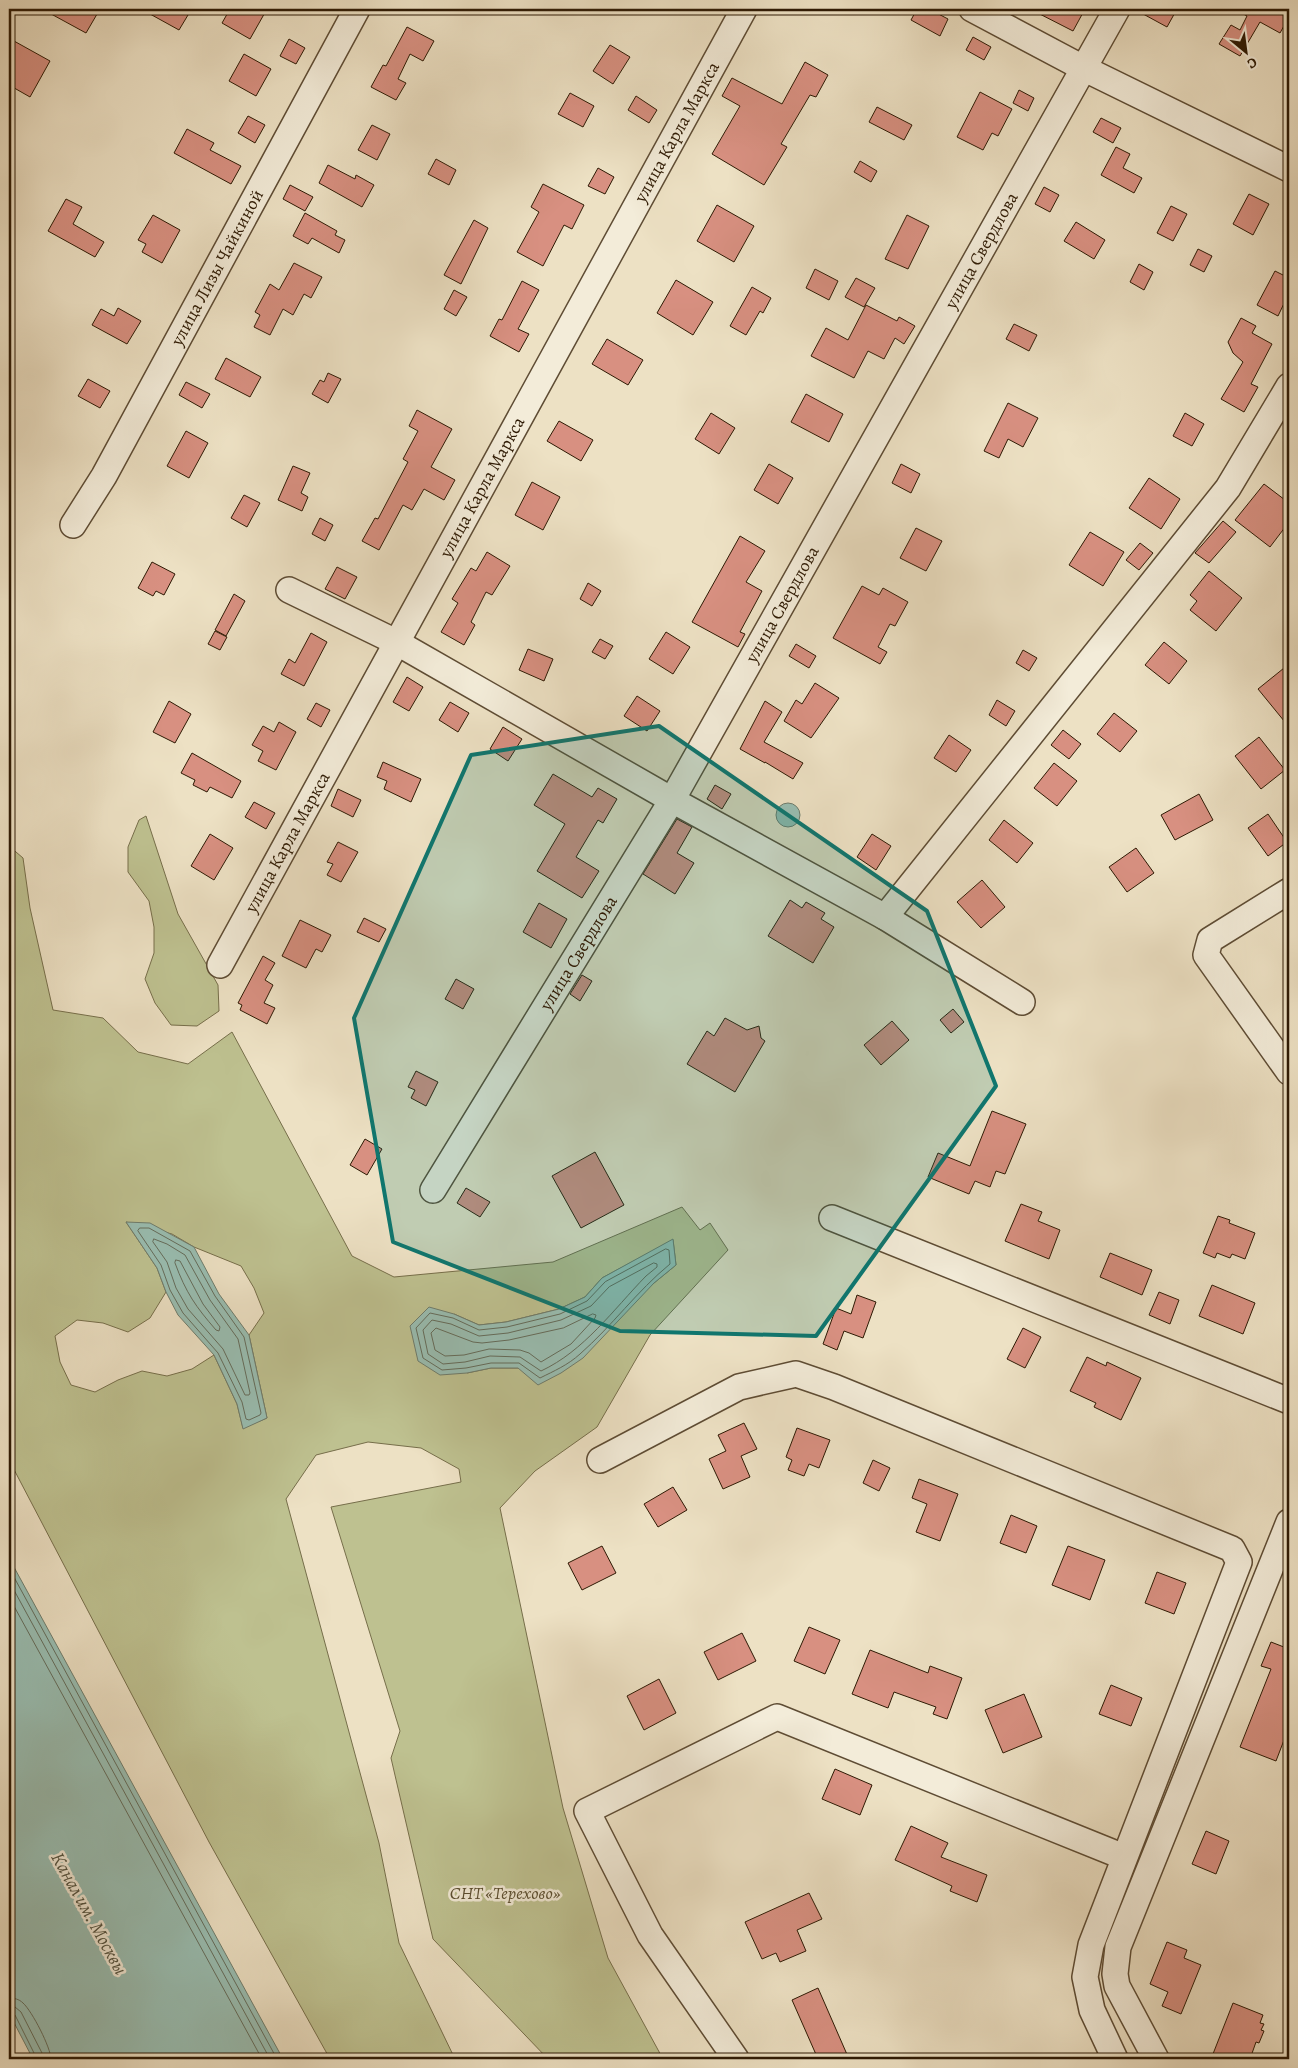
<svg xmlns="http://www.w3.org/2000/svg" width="1298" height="2068" viewBox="0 0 1298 2068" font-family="Alegreya,serif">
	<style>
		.green { fill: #bec190; stroke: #766e4a; fill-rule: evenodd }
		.water { fill: #99beb2; stroke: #6e7c6c }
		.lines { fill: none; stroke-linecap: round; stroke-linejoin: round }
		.shore { stroke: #646c5b; stroke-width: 1 }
		.building { fill: #d89081; stroke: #2e1a04 }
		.minor-casing { stroke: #5e4c34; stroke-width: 28 }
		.minor { stroke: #f3ecd9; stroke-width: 25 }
		.marked { fill: #0f766e; fill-opacity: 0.2; stroke: #0f766e; stroke-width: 4; stroke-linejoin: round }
		.labels { text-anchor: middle; stroke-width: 5; stroke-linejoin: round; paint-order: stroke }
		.street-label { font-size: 18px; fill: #2e1a04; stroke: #f3ecd9 }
		.park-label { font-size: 18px; font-style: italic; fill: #594c2e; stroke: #f3ecd9 }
		.water-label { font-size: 19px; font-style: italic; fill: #535341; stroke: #f3ecd9 }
	</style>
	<rect width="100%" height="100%" fill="#ede1c4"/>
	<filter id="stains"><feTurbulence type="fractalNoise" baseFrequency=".004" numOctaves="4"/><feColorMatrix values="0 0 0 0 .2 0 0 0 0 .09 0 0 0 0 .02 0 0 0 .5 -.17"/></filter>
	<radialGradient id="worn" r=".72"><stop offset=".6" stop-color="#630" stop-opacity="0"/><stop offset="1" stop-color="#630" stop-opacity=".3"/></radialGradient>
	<path class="green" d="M146 816 178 914 218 985 219 1011 197 1026 171 1025 155 1003 145 979 154 953V927L149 901 128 872V847L139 820Z
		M9 846 23 858 30 908 53 1010 103 1018 138 1052 188 1064 232 1032 352 1256 394 1277 553 1262 682 1207 700 1230 710 1223 728 1250 650 1335 597 1427 535 1471 500 1508 563 1808 608 1958 663 2059H548L433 1939 391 1758 400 1731 331 1507 461 1482 459 1469 421 1448 368 1442 316 1455 286 1499 379 1843 399 1943 455 2059H330L209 1842 9 1460ZM126 1222 172 1234 194 1247 241 1266 254 1288 264 1313 249 1335 267 1418 243 1428 237 1404 214 1355 192 1369 167 1376 142 1371 118 1380 95 1392 71 1385 60 1362 55 1336 77 1320 103 1323 128 1332 150 1318 166 1292 157 1268ZM673 1240 676 1265 654 1283 519 1368H491L467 1373 454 1314 479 1325 506 1322 559 1309 585 1297 602 1278Z"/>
	<path class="water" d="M776 815a12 12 0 1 1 24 0a12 12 0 1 1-24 0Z
		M126 1222 150 1223 194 1247 219 1294 249 1335 267 1418 243 1429 237 1404 214 1355 178 1315 166 1292 157 1268Z
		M673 1239 676 1265 654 1283 583 1358 561 1373 538 1385 518 1368H491L467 1373 440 1375 418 1361 410 1326 429 1307 454 1314 479 1325 506 1322 559 1309 585 1297 602 1278Z
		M9 1558 283 2059H33L9 2013Z"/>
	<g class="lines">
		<path class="shore" d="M140 1228H149L190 1251 215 1296 244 1337 261 1413 260 1415 249 1420 246 1419 242 1402 218 1353 183 1313 170 1290 161 1265 138 1231Z
			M154 1239 167 1244 185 1255 210 1300 238 1339 250 1393 249 1395H245L223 1349 188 1309 176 1288 167 1262 153 1242Z
			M666 1249 669 1250 670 1264C637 1291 612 1326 580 1354 568 1365 554 1371 540 1378L519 1363H491L466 1368 442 1370 423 1358 416 1328 430 1313 453 1318 479 1330 507 1327 560 1314 587 1301 605 1282Z
			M176 1260 180 1261 203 1304 220 1327 219 1331 216 1330C196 1307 186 1293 175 1263Z
			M654 1263 657 1264V1267L646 1276C613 1310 584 1351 541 1371L520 1357 490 1356 465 1362 443 1364 428 1354 423 1330 432 1320 451 1324 479 1336 508 1333 561 1320 591 1306 609 1287Z
			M593 1314 596 1315 595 1318 571 1344 541 1362 529 1353 520 1350 489 1349 464 1355 445 1356 435 1350 431 1333 436 1328 473 1342 482 1343 509 1340 563 1328Z
			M9 1568 277 2059
			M9 1581 270 2059
			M9 1597 262 2059
			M9 1998C14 1998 19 1999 23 2003 32 2011 51 2048 51 2059
			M9 2006 15 2007 21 2012 42 2053 44 2059
			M9 2012 15 2015 37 2059"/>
	</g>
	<path class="building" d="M42 9H100L86 33Z
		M141 9H176L188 15 179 30Z
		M230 9H267L250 39 222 23Z
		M917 9H929L948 19 940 36 911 20Z
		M1030 9H1085L1073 31Z
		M1134 9H1177L1167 27Z
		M1234 9H1289V17L1280 33 1260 22 1240 56 1219 44 1231 25 1240 30 1247 16Z
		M407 27 434 41 423 61 410 54 398 79 406 83 396 100 371 87 383 65 386 66Z
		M973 37 991 47 984 60 966 50Z
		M289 39 305 48 296 64 280 56Z
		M14 41 50 61 30 97 9 85V50Z
		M610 45 630 57 613 84 593 71Z
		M244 54 271 69 256 96 229 81Z
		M805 62 828 75 816 97 810 95 781 144 787 147 764 185 712 154 740 106 722 96 732 78 782 104Z
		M1019 90 1034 98 1028 111 1013 103Z
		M980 92 1012 109 998 136 992 133 983 150 957 137Z
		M570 93 594 106 583 127 558 114Z
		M636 96 657 110 649 123 628 110Z
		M877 107 912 125 904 140 869 122Z
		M248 116 265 125 255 143 238 133Z
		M1101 118 1121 128 1113 143 1093 132Z
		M372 125 390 134 377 160 358 150Z
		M187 129 214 143 210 150 241 166 231 184 174 153Z
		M1116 147 1130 154 1123 168 1142 178 1134 193 1101 175Z
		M436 159 456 170 449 185 428 174Z
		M860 161 877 171 871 182 854 172Z
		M328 165 355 179 356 175 374 185 362 207 319 183Z
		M598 168 614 177 605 194 588 186Z
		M543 184 584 205 572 229 564 225 543 266 517 252 539 212 531 207Z
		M290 185 313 197 305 211 283 199Z
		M1044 187 1059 195 1050 212 1035 204Z
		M1249 194 1269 204 1253 235 1233 224Z
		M66 199 82 207 73 224 104 242 95 257 48 231Z
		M717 205 754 226 734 262 697 241Z
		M1171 206 1187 214 1173 241 1157 233Z
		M305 213 337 231 335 235 345 240 339 253 312 238 308 244 293 236Z
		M153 215 180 230 162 263 142 252 146 244 138 240Z
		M907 215 929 226 908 269 885 259Z
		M474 220 488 228 461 284 444 275Z
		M1076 222 1105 240 1094 259 1064 241Z
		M1198 249 1212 256 1204 272 1190 265Z
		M294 263 322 277 311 298 304 294 293 315 283 309 270 335 254 327 260 315 255 312 270 284 279 290Z
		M1139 264 1153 272 1144 290 1130 282Z
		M815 269 838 281 829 300 806 288Z
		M1275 271 1289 278V293L1278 316 1257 305Z
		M856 278 875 288 864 307 845 297Z
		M676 280 713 302 693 335 657 313Z
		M522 281 539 290 518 329 529 334 519 352 490 336 499 319 502 320Z
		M752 287 771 298 763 313 760 311 746 335 730 326Z
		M454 290 467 297 456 316 444 309Z
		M866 305 897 321 899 317 915 326 904 344 895 338 884 359 868 351 854 378 811 356 826 328 848 340Z
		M118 308 141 321 127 344 92 325 101 309 114 316Z
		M1241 318 1256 326 1252 333 1272 344 1251 384 1258 387 1244 412 1221 399 1243 362 1233 353 1228 342Z
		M1014 324 1037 335 1029 351 1006 339Z
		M607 339 643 360 628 385 592 364Z
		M226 358 261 377 250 397 215 379Z
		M328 373 341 379 328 403 312 394 320 380 324 382Z
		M88 379 110 391 100 408 78 396Z
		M186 382 210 394 202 408 179 395Z
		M806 394 843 414 829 442 791 422Z
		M1008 403 1038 418 1023 447 1008 439 999 458 984 451Z
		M417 410 452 429 431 467 455 480 444 500 424 489 412 510 403 505 379 550 362 541 375 518 378 519 408 462 403 459 418 431 409 426Z
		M711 413 735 428 719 454 695 439Z
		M1185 413 1204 424 1192 446 1173 436Z
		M559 421 593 440 581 461 547 441Z
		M186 431 208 443 189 478 167 466Z
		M769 464 793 478 778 504 754 490Z
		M901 464 920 474 911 493 892 483Z
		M293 466 310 473 301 493 308 497 302 511 278 500Z
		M1149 478 1180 499 1161 529 1129 508Z
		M532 482 560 497 543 530 515 515Z
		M1264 484 1289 503V522L1270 547 1235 520Z
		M244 495 260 503 247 527 231 518Z
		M320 518 333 525 325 541 312 534Z
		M1223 521 1236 532 1209 563 1195 553Z
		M916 528 942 541 926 571 900 558Z
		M1090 532 1124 552 1103 586 1069 565Z
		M740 536 765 551 746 582 762 591 740 632 745 634 738 647 692 622Z
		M1140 543 1153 553 1139 570 1126 560Z
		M487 552 510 566 492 595 486 592 471 622 475 625 464 645 441 632 458 603 452 599 471 568 476 571Z
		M152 562 175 574 164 595 156 591 153 596 138 588Z
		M337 567 357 577 345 599 325 589Z
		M1209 571 1242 598 1216 631 1190 610 1197 601 1190 595Z
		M588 583 601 591 592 606 580 599Z
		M862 586 879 595 883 588 908 602 895 626 890 624 878 647 887 652 880 664 833 638Z
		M234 594 245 601 226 636 215 630Z
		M215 631 227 637 220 650 208 644Z
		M666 632 690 647 673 674 649 659Z
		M311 633 327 642 304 686 281 674 289 659 295 663Z
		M600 639 613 646 605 659 592 652Z
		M1164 642 1187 661 1169 684 1145 665Z
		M796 644 816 656 809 668 789 656Z
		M528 649 553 659 544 681 519 670Z
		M1023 650 1037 658 1029 671 1016 663Z
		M1289 664V727L1258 689Z
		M407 677 423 687 409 711 393 702Z
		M815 683 839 698 811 738 784 721 796 700 802 704Z
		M637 696 660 711 647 731 624 716Z
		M997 700 1015 711 1006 726 989 715Z
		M169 701 191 714 175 743 153 732Z
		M765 701 782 712 764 742 803 763 793 779 765 762V763L740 749Z
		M450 702 469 713 458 732 439 720Z
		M316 703 330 710 321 727 307 719Z
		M1114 713 1137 731 1120 752 1097 734Z
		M279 722 296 732 276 770 258 761 263 751 252 745 263 726 274 732Z
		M503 727 522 739 508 761 490 749Z
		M1063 730 1081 744 1069 759 1051 745Z
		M949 735 971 750 956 772 934 758Z
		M1259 737 1285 770 1261 789 1235 756Z
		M192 753 241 781 232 798 210 787 207 792 193 785 195 780 181 773Z
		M383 762 421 779 411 802 384 789 387 781 377 777Z
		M1054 763 1077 781 1057 806 1034 788Z
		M553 774 592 797 598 788 617 799 603 823 598 820 576 857 599 871 582 898 537 871 565 824 534 805Z
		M715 785 731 794 722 809 707 799Z
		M338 789 361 800 353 817 331 806Z
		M1199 794 1213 820 1175 840 1161 815Z
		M254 802 275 813 266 829 245 817Z
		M1268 814 1287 842 1268 856 1248 828Z
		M677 819 692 827 677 853 694 863 675 894 643 874Z
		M1004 820 1033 843 1017 863 989 840Z
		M210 834 233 848 214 880 191 866Z
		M872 834 891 846 876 870 857 857Z
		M338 842 358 852 341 882 327 875 333 864 327 862Z
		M1136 848 1154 873 1127 892 1109 867Z
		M982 880 1005 907 981 928 957 902Z
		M790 900 802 908 806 902 825 913 821 919 834 927 813 963 768 936Z
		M539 903 567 919 551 948 523 932Z
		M364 918 386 929 379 942 357 932Z
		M300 920 331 935 322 952 316 949 306 968 282 956Z
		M263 956 275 963 265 980 273 985 264 1003 275 1008 267 1024 240 1010 242 1005 238 1003Z
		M582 975 592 981 580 1001 570 994Z
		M456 979 474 989 463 1009 445 999Z
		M953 1009 964 1022 951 1033 940 1020Z
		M725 1018 747 1030 759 1026 761 1038 765 1041 735 1092 687 1064 707 1031 714 1036Z
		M892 1021 909 1040 881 1065 864 1045Z
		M416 1071 438 1082 426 1106 411 1098 415 1090 408 1087Z
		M992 1111 1026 1124 1005 1174 996 1171 990 1187 975 1181 969 1194 928 1177 938 1153 970 1166Z
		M365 1139 382 1149 367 1175 350 1165Z
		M595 1152 624 1205 581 1228 552 1176Z
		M466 1188 490 1202 480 1217 457 1203Z
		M1021 1204 1042 1212 1038 1221 1060 1230 1049 1259 1005 1241Z
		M1218 1216 1230 1220 1229 1223 1255 1233 1245 1259 1232 1254 1230 1258 1217 1253 1215 1258 1203 1253Z
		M1110 1253 1152 1270 1142 1295 1100 1277Z
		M1212 1285 1255 1303 1243 1334 1199 1316Z
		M1159 1292 1179 1300 1170 1324 1149 1315Z
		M857 1295 876 1302 863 1338 844 1331 837 1350 823 1344 836 1308 851 1314Z
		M1023 1328 1041 1337 1025 1368 1007 1359Z
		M1087 1357 1106 1366 1107 1362 1141 1378 1121 1420 1094 1407 1096 1403 1070 1391Z
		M744 1423 757 1449 741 1456 750 1477 723 1489 709 1459 726 1451 718 1435Z
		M797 1428 830 1440 819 1468 809 1464 804 1476 788 1470 792 1460 786 1457Z
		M873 1460 890 1468 879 1491 863 1483Z
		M919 1479 958 1494 940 1541 916 1532 927 1504 912 1498Z
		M673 1487 687 1510 658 1527 644 1504Z
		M1011 1515 1037 1526 1026 1553 1000 1543Z
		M602 1546 616 1573 582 1590 568 1563Z
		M1068 1546 1105 1560 1090 1600 1052 1585Z
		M1157 1572 1186 1583 1174 1614 1145 1603Z
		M809 1627 840 1640 825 1674 794 1661Z
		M742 1633 756 1661 718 1680 704 1652Z
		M1271 1642 1289 1649V1727L1276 1761 1240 1747 1271 1669 1261 1666Z
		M870 1650 928 1673 930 1666 962 1678 947 1719 933 1714 936 1707 894 1692 888 1708 852 1694Z
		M659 1679 676 1713 644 1730 627 1696Z
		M1111 1685 1142 1698 1131 1726 1099 1714Z
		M1024 1694 1042 1737 1003 1753 985 1710Z
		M835 1769 872 1785 860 1815 822 1799Z
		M911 1826 948 1843 941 1857 987 1875 977 1902 950 1891 952 1886 895 1860Z
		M1206 1831 1229 1841 1216 1874 1192 1864Z
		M809 1893 822 1919 797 1930 806 1951 780 1962 776 1953 762 1959 745 1922Z
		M1167 1942 1187 1950 1184 1958 1201 1965 1181 2014 1162 2006 1168 1992 1150 1984Z
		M818 1988 849 2059H818L792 2000Z
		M1233 2003 1263 2015 1260 2023 1264 2024 1261 2030 1264 2031 1259 2043 1256 2042 1250 2059H1211Z"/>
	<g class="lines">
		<defs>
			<g id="minor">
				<path d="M972 9 1085 69 1289 169"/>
				<path id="s1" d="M73 525 104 476 357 9"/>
				<path d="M289 590 396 642 672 800 885 917 1022 1002"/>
				<path d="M1289 891 1210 940 1206 955 1289 1072"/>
				<path d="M885 917 1228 488 1289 386"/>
				<path id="s2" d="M220 965 744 9"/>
				<path id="s3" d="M433 1190 672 800 1117 9"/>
				<path d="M832 1218 1289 1401"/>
				<path d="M600 1460 739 1387 796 1374 834 1387 1232 1549 1239 1562 1091 1945 1085 1977 1092 2010 1115 2059"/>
				<path d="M736 2059 650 1935 587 1811 777 1717 1124 1857"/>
				<path d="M1156 2059 1117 1986 1115 1974 1118 1947 1289 1522"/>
			</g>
		</defs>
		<use href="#minor" class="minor-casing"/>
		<use href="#minor" class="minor"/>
	</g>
	<path class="marked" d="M659 726 927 911 996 1086 816 1336 620 1331 393 1242 354 1018 471 755Z"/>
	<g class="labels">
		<g class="street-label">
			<text dy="6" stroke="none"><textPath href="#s2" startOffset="950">улица Карла Маркса</textPath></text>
			<text dy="6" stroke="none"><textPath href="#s3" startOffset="1088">улица Свердлова</textPath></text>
			<text dy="6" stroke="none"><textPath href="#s1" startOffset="295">улица Лизы Чайкиной</textPath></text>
			<text dy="6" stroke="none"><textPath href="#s2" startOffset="545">улица Карла Маркса</textPath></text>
			<text dy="6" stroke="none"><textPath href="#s3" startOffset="682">улица Свердлова</textPath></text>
			<text dy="6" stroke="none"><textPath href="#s2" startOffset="140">улица Карла Маркса</textPath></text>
			<text dy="6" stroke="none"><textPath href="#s3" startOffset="278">улица Свердлова</textPath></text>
		</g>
		<g class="park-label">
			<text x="505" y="1899">СНТ «Терехово»</text>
		</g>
		<g class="water-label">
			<text transform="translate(90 1913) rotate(61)" y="7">Канал им. Москвы</text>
		</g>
	</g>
	<rect width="1298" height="2068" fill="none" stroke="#ede1c4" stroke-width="30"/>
	<rect x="10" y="10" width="1278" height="2048" fill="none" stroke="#2e1a04" stroke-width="2.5"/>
	<rect x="15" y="15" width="1268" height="2038" fill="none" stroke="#2e1a04"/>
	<g transform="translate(1246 52) rotate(151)" stroke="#f3ecd9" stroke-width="4" paint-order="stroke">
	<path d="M0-4L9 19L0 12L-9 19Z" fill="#2e1a04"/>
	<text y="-8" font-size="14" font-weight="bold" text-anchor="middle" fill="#2e1a04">С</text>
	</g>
	<rect width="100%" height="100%" filter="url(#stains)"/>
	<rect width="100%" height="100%" fill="url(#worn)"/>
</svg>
